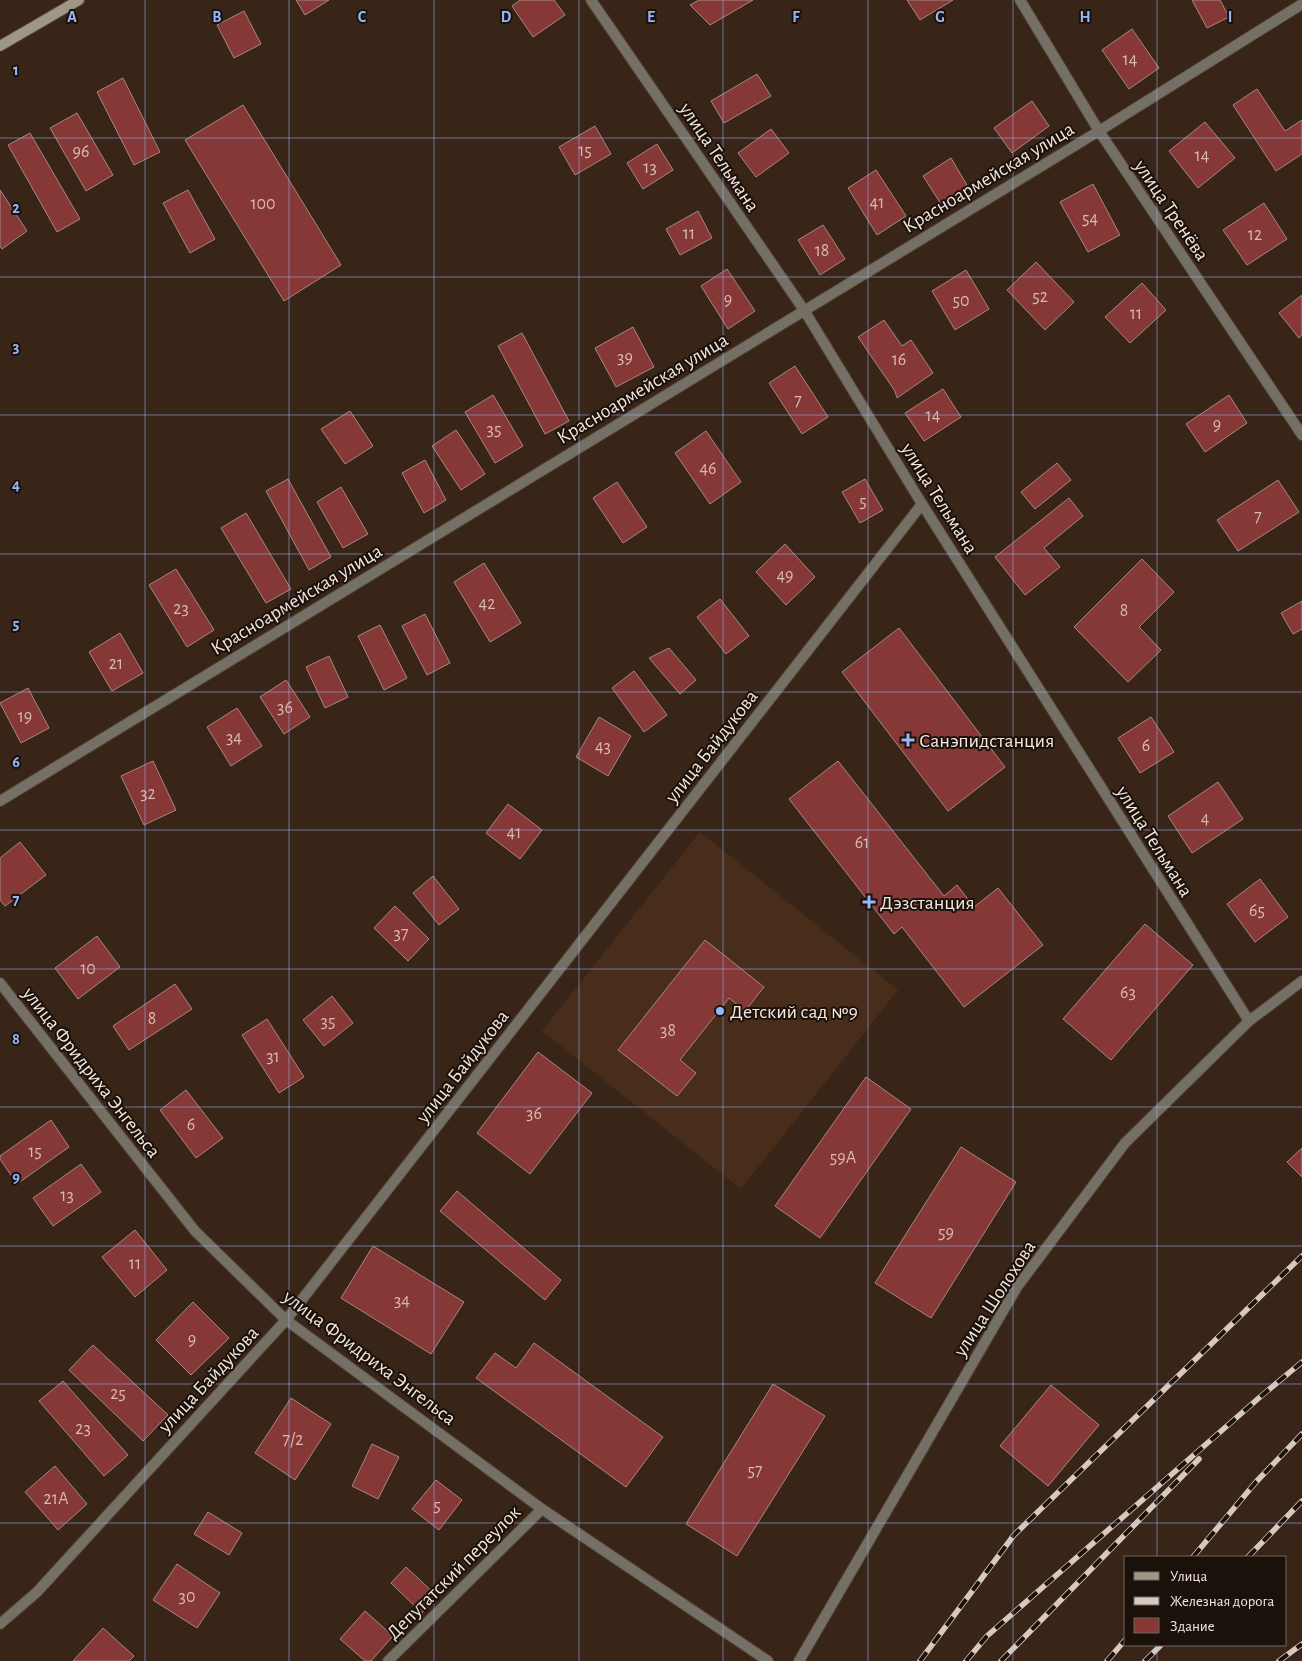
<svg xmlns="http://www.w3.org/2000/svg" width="1302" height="1661" viewBox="0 0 1302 1661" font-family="'Alegreya Sans',sans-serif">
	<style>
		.built { fill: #482d1b }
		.building { fill: #853835; stroke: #a78784 }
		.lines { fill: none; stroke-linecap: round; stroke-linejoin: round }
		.minor-casing { stroke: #534033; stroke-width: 12 }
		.tertiary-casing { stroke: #534033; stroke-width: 12 }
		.secondary-casing { stroke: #534033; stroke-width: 12 }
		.minor { stroke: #757065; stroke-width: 10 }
		.tertiary { stroke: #757065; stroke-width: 10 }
		.secondary { stroke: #9f9786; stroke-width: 10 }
		.rail-casing { stroke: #d8c9bf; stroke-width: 5.5 }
		.rail { stroke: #1a110b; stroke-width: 4; stroke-dasharray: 11; stroke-linecap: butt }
		.grid { fill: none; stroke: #96b6fd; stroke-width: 1; stroke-opacity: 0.55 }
		.poi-dot { fill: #96b6fd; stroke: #1a110b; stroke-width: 2 }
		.labels { text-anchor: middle; stroke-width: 4; stroke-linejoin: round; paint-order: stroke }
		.number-label { font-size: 18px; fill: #d8bab3 }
		.street-label { font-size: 20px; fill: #f4e6dd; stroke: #1a110b }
		.poi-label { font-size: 20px; fill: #f4e6dd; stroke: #1a110b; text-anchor: start }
		.grid-label { font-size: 16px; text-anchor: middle; font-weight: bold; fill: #96b6fd; stroke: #1a110b; stroke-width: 4; stroke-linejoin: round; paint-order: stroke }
	</style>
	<rect width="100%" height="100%" fill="#392517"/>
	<path class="built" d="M700 832 898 990 741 1189 542 1031Z"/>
	<path class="building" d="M296 0H329L305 15Z
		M520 0H554L565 15 533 37 512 6Z
		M699 0H753L710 25 690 5Z
		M907 0H953L920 20Z
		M1192 0H1220L1229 17 1207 28Z
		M244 11 261 44 234 58 217 25Z
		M1132 29 1159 68 1129 89 1102 50Z
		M757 74 771 96 724 123 711 101Z
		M123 78 160 152 134 165 97 92Z
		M1257 89 1285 131 1302 120V154L1276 171 1233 105Z
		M1032 101 1049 126 1012 153 994 128Z
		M243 105 341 265 284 301 185 140Z
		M77 113 113 175 86 191 50 128Z
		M1205 122 1235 158 1198 188 1169 151Z
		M595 126 611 154 575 175 559 147Z
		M771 129 789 153 756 177 738 153Z
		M30 133 80 219 57 232 8 145Z
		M657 144 673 170 643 189 627 163Z
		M951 158 968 187 941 204 923 176Z
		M876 170 906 216 877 235 848 188Z
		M1093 184 1120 235 1088 252 1060 202Z
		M0 190 27 231 2 249 0 246Z
		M188 190 215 239 190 253 163 203Z
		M1264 203 1287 239 1247 265 1223 230Z
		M698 211 712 238 680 255 666 229Z
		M823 225 845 259 820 275 798 240Z
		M1036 262 1074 302 1045 330 1007 290Z
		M727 269 755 311 728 329 701 286Z
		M966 270 989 309 955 330 932 291Z
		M1142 283 1166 310 1130 343 1105 317Z
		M1302 295V335L1299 338 1279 313Z
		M884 320 902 346 911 340 933 373 897 398 895 391 858 337Z
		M633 327 654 367 616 387 595 348Z
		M522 333 569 421 545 434 498 346Z
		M795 366 828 417 802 434 769 383Z
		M943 389 961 417 924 441 905 413Z
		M493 395 523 446 495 463 465 412Z
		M1229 395 1247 423 1205 452 1186 424Z
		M350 411 373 446 345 464 321 429Z
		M456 430 485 474 461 490 432 446Z
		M706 431 741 482 710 504 675 453Z
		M425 460 446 500 424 513 402 473Z
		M1057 463 1071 480 1035 509 1021 492Z
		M288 479 331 557 309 570 266 491Z
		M865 479 883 510 860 523 842 492Z
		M1278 480 1299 512 1238 551 1217 520Z
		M617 482 647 527 623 543 593 498Z
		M341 487 368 534 343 548 317 502Z
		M1069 498 1083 516 1044 548 1060 567 1025 595 995 557Z
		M246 513 291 589 266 603 221 528Z
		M785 544 815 577 786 605 756 572Z
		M1142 559 1174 592 1139 627 1161 650 1128 682 1074 627Z
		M484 563 521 623 490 642 454 582Z
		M176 569 214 630 187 647 149 585Z
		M720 599 749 636 726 654 697 617Z
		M1302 601V629L1293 634 1281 613Z
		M425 614 450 663 427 675 402 626Z
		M380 625 407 678 384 690 358 636Z
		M899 628 1005 767 948 811 842 672Z
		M120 633 143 673 112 691 89 652Z
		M669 648 696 680 680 694 649 658Z
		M329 656 348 697 325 708 306 667Z
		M634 671 667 715 644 732 612 688Z
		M286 680 310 717 284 734 260 697Z
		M28 688 49 728 21 743 0 703Z
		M237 708 262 746 231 766 207 727Z
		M599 717 631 736 608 776 576 757Z
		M1151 717 1174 752 1140 773 1118 738Z
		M153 761 176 810 144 825 121 776Z
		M838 761 944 896 957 885 974 907 998 888 1043 945 964 1007 902 927 894 934 789 799Z
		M1218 782 1243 819 1192 853 1168 816Z
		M508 804 542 830 520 859 486 833Z
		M20 842 46 875 5 906 0 900V858Z
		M433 876 459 909 439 925 413 893Z
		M1260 879 1288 917 1255 942 1227 904Z
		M395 906 429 939 408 961 374 928Z
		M1145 924 1193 965 1111 1060 1063 1019Z
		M97 936 120 967 78 999 55 968Z
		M705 940 764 987 745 1011 729 998 680 1060 696 1073 677 1096 618 1050Z
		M175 984 192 1009 129 1050 113 1026Z
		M332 996 353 1023 324 1046 303 1020Z
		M267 1019 304 1077 279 1093 242 1035Z
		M538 1052 592 1093 530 1174 477 1133Z
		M866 1077 911 1109 820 1238 775 1206Z
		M186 1090 223 1138 196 1158 160 1110Z
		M51 1120 69 1147 17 1184 0 1159V1156Z
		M961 1147 1016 1182 931 1318 875 1283Z
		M1302 1148V1177L1287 1162Z
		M81 1164 101 1192 53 1226 33 1198Z
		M457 1191 561 1280 545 1300 440 1211Z
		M135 1230 167 1270 135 1297 102 1257Z
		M373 1246 464 1302 431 1354 341 1298Z
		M193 1302 229 1338 191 1375 156 1340Z
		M534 1343 663 1437 626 1487 476 1378 495 1353 516 1368Z
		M93 1345 168 1415 143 1441 69 1370Z
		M63 1381 128 1455 104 1476 39 1401Z
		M773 1384 825 1416 737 1556 686 1524Z
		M1051 1385 1099 1425 1048 1486 1000 1446Z
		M291 1398 331 1424 295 1480 255 1453Z
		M372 1444 399 1457 378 1499 352 1486Z
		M55 1466 87 1504 58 1530 25 1492Z
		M436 1480 462 1500 439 1530 412 1509Z
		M208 1512 242 1533 229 1555 194 1534Z
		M177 1564 220 1593 197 1628 153 1600Z
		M406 1567 438 1597 422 1613 391 1583Z
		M365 1611 393 1636 371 1661H365L340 1639Z
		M103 1628 134 1656 129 1661H73Z"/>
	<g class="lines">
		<defs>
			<path id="minor" d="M1020 0 1099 131 1302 435
				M0 801 1099 131 1302 4
				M0 983 195 1231 286 1320 542 1509 768 1661
				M0 1624 37 1592 286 1320 922 504
				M388 1661 542 1509"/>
			<path id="tertiary" d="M591 0 804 310 922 504 1249 1021
				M799 1661 1017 1287 1125 1143 1249 1021 1302 981"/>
			<path id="secondary" d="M0 46 79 0"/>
		</defs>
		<use href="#minor" class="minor-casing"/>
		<use href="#tertiary" class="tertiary-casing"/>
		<use href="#secondary" class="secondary-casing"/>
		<use href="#minor" class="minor"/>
		<use href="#tertiary" class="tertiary"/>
		<use href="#secondary" class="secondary"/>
		<defs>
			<path id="rail" d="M1193 1557 1256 1482 1302 1434
				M1248 1557 1302 1501
				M920 1661 1014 1535 1302 1256
				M966 1661 987 1636 1260 1397 1302 1362
				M1001 1661 1199 1459
				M1107 1661 1126 1639
				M1145 1661 1161 1645
				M1279 1661 1302 1644"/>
		</defs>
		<use href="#rail" class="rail-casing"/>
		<use href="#rail" class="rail"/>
	</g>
	<path class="grid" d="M145 0V1661M289 0V1661M434 0V1661M579 0V1661M723 0V1661M868 0V1661M1013 0V1661M1157 0V1557M0 138H1302M0 277H1302M0 415H1302M0 554H1302M0 692H1302M0 830H1302M0 969H1302M0 1107H1302M0 1246H1302M0 1384H1302M0 1523H1302M1157 1645V1661"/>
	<g class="poi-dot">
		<path d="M905.5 732.5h5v5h5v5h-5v5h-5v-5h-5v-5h5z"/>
		<path d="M866.5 894.5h5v5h5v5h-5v5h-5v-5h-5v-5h5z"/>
		<circle cx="720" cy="1011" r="5"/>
	</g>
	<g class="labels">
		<g class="number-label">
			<text x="1130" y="65">14</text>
			<text x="585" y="156">15</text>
			<text x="81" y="157">96</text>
			<text x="1202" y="161">14</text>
			<text x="650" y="173">13</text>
			<text x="877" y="208">41</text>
			<text x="263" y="209">100</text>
			<text x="1090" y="224">54</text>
			<text x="689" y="239">11</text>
			<text x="1255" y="240">12</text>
			<text x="822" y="256">18</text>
			<text x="1040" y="302">52</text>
			<text x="728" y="305">9</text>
			<text x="961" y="306">50</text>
			<text x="1136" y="319">11</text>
			<text x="625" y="363">39</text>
			<text x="899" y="365">16</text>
			<text x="798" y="406">7</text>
			<text x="933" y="421">14</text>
			<text x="1217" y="430">9</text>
			<text x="494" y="435">35</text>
			<text x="708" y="474">46</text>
			<text x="863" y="507">5</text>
			<text x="1258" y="522">7</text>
			<text x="785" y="581">49</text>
			<text x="487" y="609">42</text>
			<text x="181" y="614">23</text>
			<text x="1124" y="616">8</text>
			<text x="116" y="669">21</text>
			<text x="285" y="713">36</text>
			<text x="25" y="722">19</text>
			<text x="234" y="743">34</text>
			<text x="1146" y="751">6</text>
			<text x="603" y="752">43</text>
			<text x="148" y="799">32</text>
			<text x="1205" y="824">4</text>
			<text x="514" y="838">41</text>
			<text x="862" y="848">61</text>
			<text x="1257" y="916">65</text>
			<text x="401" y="939">37</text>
			<text x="88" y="974">10</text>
			<text x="1128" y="998">63</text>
			<text x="152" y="1024">8</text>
			<text x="328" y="1027">35</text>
			<text x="668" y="1036">38</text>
			<text x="273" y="1062">31</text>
			<text x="534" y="1119">36</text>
			<text x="191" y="1130">6</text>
			<text x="35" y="1157">15</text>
			<text x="843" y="1163">59А</text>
			<text x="67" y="1201">13</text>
			<text x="946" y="1238">59</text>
			<text x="135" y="1269">11</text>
			<text x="402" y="1306">34</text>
			<text x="192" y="1345">9</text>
			<text x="118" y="1399">25</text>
			<text x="83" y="1434">23</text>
			<text x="293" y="1445">7/2</text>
			<text x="755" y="1476">57</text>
			<text x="56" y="1504">21А</text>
			<text x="437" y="1511">5</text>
			<text x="187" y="1602">30</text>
		</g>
		<g class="street-label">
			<text transform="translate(720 157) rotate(56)" y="7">улица Тельмана</text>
			<text transform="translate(988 177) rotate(-31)" y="7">Красноармейская улица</text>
			<text transform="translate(1172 210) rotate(56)" y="7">улица Тренёва</text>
			<text transform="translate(642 388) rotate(-31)" y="7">Красноармейская улица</text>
			<text transform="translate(940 498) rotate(58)" y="7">улица Тельмана</text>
			<text transform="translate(296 599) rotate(-31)" y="7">Красноармейская улица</text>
			<text transform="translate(711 746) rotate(-52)" y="7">улица Байдукова</text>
			<text transform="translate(1155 841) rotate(58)" y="7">улица Тельмана</text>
			<text transform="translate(462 1066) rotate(-52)" y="7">улица Байдукова</text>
			<text transform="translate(92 1072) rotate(52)" y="7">улица Фридриха Энгельса</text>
			<text transform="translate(994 1298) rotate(-57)" y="7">улица Шолохова</text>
			<text transform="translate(370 1357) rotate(37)" y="7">улица Фридриха Энгельса</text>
			<text transform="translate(208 1379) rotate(-47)" y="7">улица Байдукова</text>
			<text transform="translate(453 1572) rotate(-45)" y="7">Депутатский переулок</text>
		</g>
		<g class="poi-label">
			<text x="919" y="747">Санэпидстанция</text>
			<text x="880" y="909">Дэзстанция</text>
			<text x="730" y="1018">Детский сад №9</text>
		</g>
	</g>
	<g class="grid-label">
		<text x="72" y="22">A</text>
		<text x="217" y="22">B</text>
		<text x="362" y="22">C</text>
		<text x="506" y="22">D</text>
		<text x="651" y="22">E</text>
		<text x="796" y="22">F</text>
		<text x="940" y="22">G</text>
		<text x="1085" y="22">H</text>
		<text x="1230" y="22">I</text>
		<text x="16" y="75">1</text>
		<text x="16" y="213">2</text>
		<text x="16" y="352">3</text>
		<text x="16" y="490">4</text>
		<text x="16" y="629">5</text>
		<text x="16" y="767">6</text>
		<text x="16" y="905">7</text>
		<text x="16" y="1044">8</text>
		<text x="16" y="1182">9</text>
	</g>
	<rect x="1124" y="1556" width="162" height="90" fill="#1a110b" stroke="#71665f"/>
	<rect x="1134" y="1572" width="25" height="8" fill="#9f9786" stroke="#71665f"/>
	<text x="1170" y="1581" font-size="15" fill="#f4e6dd">Улица</text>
	<rect x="1134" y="1597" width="25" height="8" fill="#d8c9bf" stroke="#71665f"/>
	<text x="1170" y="1606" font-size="15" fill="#f4e6dd">Железная дорога</text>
	<rect x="1134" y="1618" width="25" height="15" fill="#853835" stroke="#71665f"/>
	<text x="1170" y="1631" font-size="15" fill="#f4e6dd">Здание</text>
</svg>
